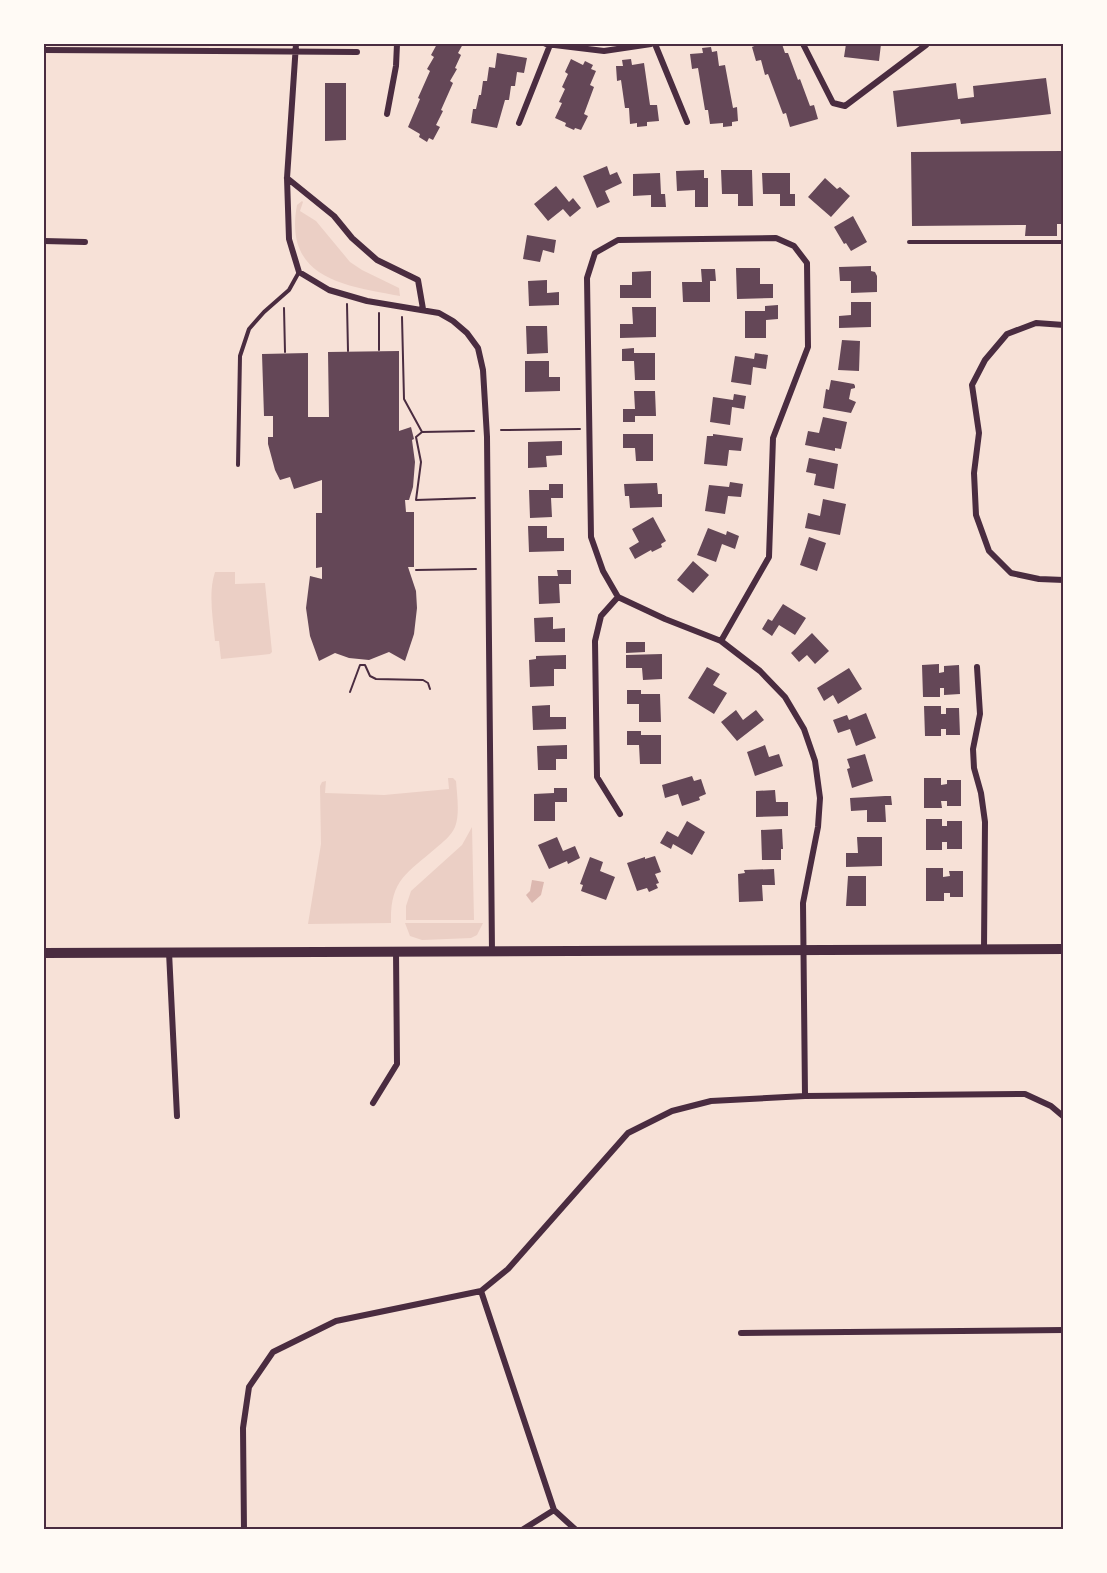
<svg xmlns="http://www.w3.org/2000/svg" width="1107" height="1573" viewBox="0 0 1107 1573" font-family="'DM Sans',sans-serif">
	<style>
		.green { fill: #ebcfc5 }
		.water { fill: #dcb8b0 }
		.building { fill: #644757 }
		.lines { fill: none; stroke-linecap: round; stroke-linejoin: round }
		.path { stroke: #4a2c40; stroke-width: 2 }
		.service { stroke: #4a2c40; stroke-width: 4 }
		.minor { stroke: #4a2c40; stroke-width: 6 }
		.secondary { stroke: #4a2c40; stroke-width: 10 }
		.neatline { fill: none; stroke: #4a2c40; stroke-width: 2 }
	</style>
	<rect width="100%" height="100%" fill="#f7e1d7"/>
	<path class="green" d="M302 201 303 202 300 211 316 221 350 262 362 270 399 288 400 296C346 286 283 279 297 205Z
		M215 572H235V584L265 583 272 652 270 654 221 659 219 641H215C213 618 208 593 215 572Z
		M448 778H453L456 781C457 795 460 814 455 827 451 836 443 842 436 848 406 874 390 880 391 923L308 924 321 844 320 786 322 782 326 781 325 793 384 795 449 789Z
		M472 827 474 920H406V906L411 891 462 845Z
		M405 923H483L477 935 471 938 422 940 410 936Z"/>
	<path class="water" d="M532 880 544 882 541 895 532 903 526 895 530 891Z"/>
	<path class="building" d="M437 44H463L458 53 461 55 455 68 457 69 450 81 453 83 441 110 443 111 436 125 440 127 433 140 429 138 427 142 419 137 420 134 408 127 420 99 418 98 430 71 427 69 434 57 431 55Z
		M759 44H782L785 53H788L798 80 800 79 810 106 814 105 818 119 790 127 786 113 783 114 768 74 765 75 761 60 756 61 752 47Z
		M846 44H881L879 61 844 57Z
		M711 47 712 52 717 51 719 66 725 65 733 108 737 107 738 121 732 122V126L723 127V123L710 124 708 110H705L698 68 692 69 690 54 703 53 702 48Z
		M497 53 527 58 524 73 517 72 515 86H511L509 100H505L497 128 471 123 473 109H476L479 95H481L483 81H487L489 67 495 68Z
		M571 59 583 65 585 61 593 65 591 69 596 71 590 85 594 87 584 114 588 116 581 130 575 128 574 130 565 126 566 123 555 118 562 103 559 102 565 89 562 87 568 74 565 72Z
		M631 59 632 65 644 63 650 105H657L659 121 647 122V126L637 127V123L630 124 629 108H625L621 80 617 81 616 66H623L622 60Z
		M1046 78 1051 114 961 124 960 119 897 127 893 91 956 83 958 99 974 97 973 86Z
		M325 83H346V140L325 141Z
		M1064 151V224H1057V236H1025L1026 225 912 226 911 152Z
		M607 166 610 175 617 172 622 183 605 191 610 202 597 208 583 176Z
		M704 170V178H708V207H695V190L677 191 676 171Z
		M721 170H752L753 206H738V194H722Z
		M660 173 661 194H665L666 207H651V195L633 196V174Z
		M762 173H790V194H795V206H780V194H763Z
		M825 178 837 189 840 187 850 196 831 217 808 197Z
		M556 186 569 202 573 198 581 208 570 217 563 209 548 221 534 204Z
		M853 216 867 242 851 251 846 243 844 244 834 227Z
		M527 235 556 240 554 253 543 250 540 262 523 259Z
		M871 266V271L875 272 877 276V292L851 293V281H840L839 267Z
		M736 268H760V284H773V298L737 299Z
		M701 269H715L716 281H710V302H683L682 282H702Z
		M651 271V298H620V285H632V272Z
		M547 280V293L559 292V305L529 306 528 281Z
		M851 302H871V327L839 328V316L851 315Z
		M778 305V319L766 320V338H745V311H765V306Z
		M632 307H656V337L620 338V324H633Z
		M526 326H547L548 353 527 354Z
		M842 340 860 341 859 371 838 370Z
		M634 348V353H655V380H635L634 361H622V349Z
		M399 351V431L411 427 414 439 412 440 415 462 413 487 409 500H405L406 512H414V567H408L416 591 417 608 414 634 405 661 389 652 369 660 349 658 335 653 319 661 310 636 306 608 310 576 322 579V567L316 568V513H322V480L294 489 290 477 280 480 275 470 268 444V437H273V416H264L262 354 308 353V417H329L328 352Z
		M755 353 768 355 766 369 753 367 751 385 731 382 735 356 754 359Z
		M525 361H549V377H560V391L525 392Z
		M831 380 854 384 855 386V388L851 389 849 399 856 402 851 413 823 408 826 389 829 390Z
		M634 391H655L656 416H635V422H623V409H635Z
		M734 394 746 396 744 409 732 407 730 425 710 422 713 397 733 400Z
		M823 417 847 422 841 449 835 448V451L805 445 808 431 819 433Z
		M623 434H653V461H636L635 448H623Z
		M713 434 743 438 741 451 729 450 727 466 704 464 707 436H713Z
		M562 441V455L546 456 547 467 528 468V442Z
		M809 458 838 464 834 489 814 485 816 474 806 472Z
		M730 482 743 484 741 497 728 496 725 514 705 511 709 485 729 487Z
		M657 483 658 494H662V507L630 508 629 496H625L624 484Z
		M549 484H563V498H551L552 517 530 518 529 490H549Z
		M823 499 846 504 840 535 805 528 808 513 820 516Z
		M653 517 666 541 661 544 662 547 652 552 651 550 635 559 629 548 639 542 632 529Z
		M528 526H547V538H564V551L529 552Z
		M708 528 726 535 727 531 739 536 735 549 722 544 716 562 697 555Z
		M809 537 826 543 817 571 800 565Z
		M693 561 709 575 693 593 677 580Z
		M557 570H571V584H559L560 603 539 604 538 576H558Z
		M783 604 806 618 795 635 779 625 772 636 762 629 768 619 772 621Z
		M553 617V629L565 628V642H535L534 618Z
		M812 633 829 651 815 664 807 655 799 662 791 653Z
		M626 642H645V652L626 653Z
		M662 654V679L643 680 642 668H626V655Z
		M566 655V669H554V686L530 687 529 660 536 659V656Z
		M939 664V673L944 672V666L959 665 960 694 944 695V688H940V697H923L922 665Z
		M707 667 720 674 713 685 727 693 714 714 688 698Z
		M849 668 862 689 838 704 833 695 824 701 817 688Z
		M627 690H641V694H660L661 722H639V704H627Z
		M550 705V717H566V729L533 730 532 706Z
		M924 706H941V714H946V708H959L960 735H946V729H941V736H925Z
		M736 710 743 720 756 710 764 720 737 741 721 722Z
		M866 713 876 738 856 746 850 729 838 733 833 720 847 715 849 720Z
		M627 731H641V735H661V764H640L639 745H627Z
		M567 745V759H556V770H538L537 746Z
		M765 745 769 757 779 754 783 766 755 776 747 752Z
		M865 754 873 781 852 788 847 769 850 768 847 759Z
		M692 776 694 781 701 779 706 794 699 797 700 800 682 806 678 794 665 798 662 785Z
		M924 778H941V785L947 784V780H961V806H947V801H941L942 808H924Z
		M554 788H567V802H555V821H534V794L554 793Z
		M775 790 776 802H788V816L756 817V791Z
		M885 796H891L892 805H885L886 822H867V810L851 811 850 798Z
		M926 819H942V826H947V821H962V849H947V842H942V850H926Z
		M687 821 705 832 692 855 673 844 671 849 660 843 667 831 678 837Z
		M782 829 783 849H781V860H762L761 830Z
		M557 837 563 851 575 846 580 858 568 864 567 861 549 869 538 845Z
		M857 837H882V866L846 867V853H858Z
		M655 856 661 872 655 874 659 883 656 884 658 888 649 892 647 888 637 891 627 863 645 857V859Z
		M590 857 603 862 600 871 615 877 606 900 581 891 583 885 580 884Z
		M926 868H943V877L950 876 949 871H963V897H950V893H944V901H926Z
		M774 869 775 885H762L763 901 739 902 738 874 745 873 744 870Z
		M848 876H866V906H846Z"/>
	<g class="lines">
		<path class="path" d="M347 304 348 351
			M284 308 285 352
			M379 313V350
			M402 317 404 399 422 432 474 431
			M501 430 580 429
			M422 432 416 437 421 462 416 500 475 498
			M416 570 476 569
			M350 692 360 665H365L370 676 376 679 423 680 428 683 430 689"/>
		<path class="service" d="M909 242H1064
			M238 465 240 356 249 329 264 312 289 290 299 272"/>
		<path class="minor" d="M296 44 287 178 289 239 299 272 329 290 367 301 439 313 453 321 467 333 478 348 483 370 487 437 492 951
			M546 44 604 51 651 44
			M655 44 687 122
			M803 44 833 103 845 106 926 45
			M44 50 357 52
			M387 114 396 66 397 44
			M519 123 550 45
			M287 178 334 216 352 238 377 260 418 280 423 309
			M44 241 85 242
			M1064 325 1036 323 1007 334 985 360 972 385 979 433 974 473 976 515 989 551 1011 573 1039 579 1064 580
			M618 597 601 616 595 641 597 777 620 814
			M721 641 769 557 773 438 808 347 807 263 794 246 776 238 618 240 595 253 587 278 591 537 603 571 618 597 665 619 721 641 760 671 785 697 804 729 815 761 820 798 818 827 803 903 805 1096
			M977 667 980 714 973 749 974 768 981 793 985 822 984 949
			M169 952 177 1116
			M373 1103 397 1064 396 951
			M481 1291 554 1510 576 1530
			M741 1333 1064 1330
			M244 1530 243 1428 249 1387 273 1352 336 1321 481 1291 508 1269 628 1133 672 1111 711 1101 805 1096 1025 1094 1051 1106 1064 1117
			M522 1530 554 1510"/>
		<path class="secondary" d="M44 953 1064 949"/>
	</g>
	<rect width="1107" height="1573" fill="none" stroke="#fffaf5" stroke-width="90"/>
	<rect x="45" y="45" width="1017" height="1483" class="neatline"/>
</svg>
